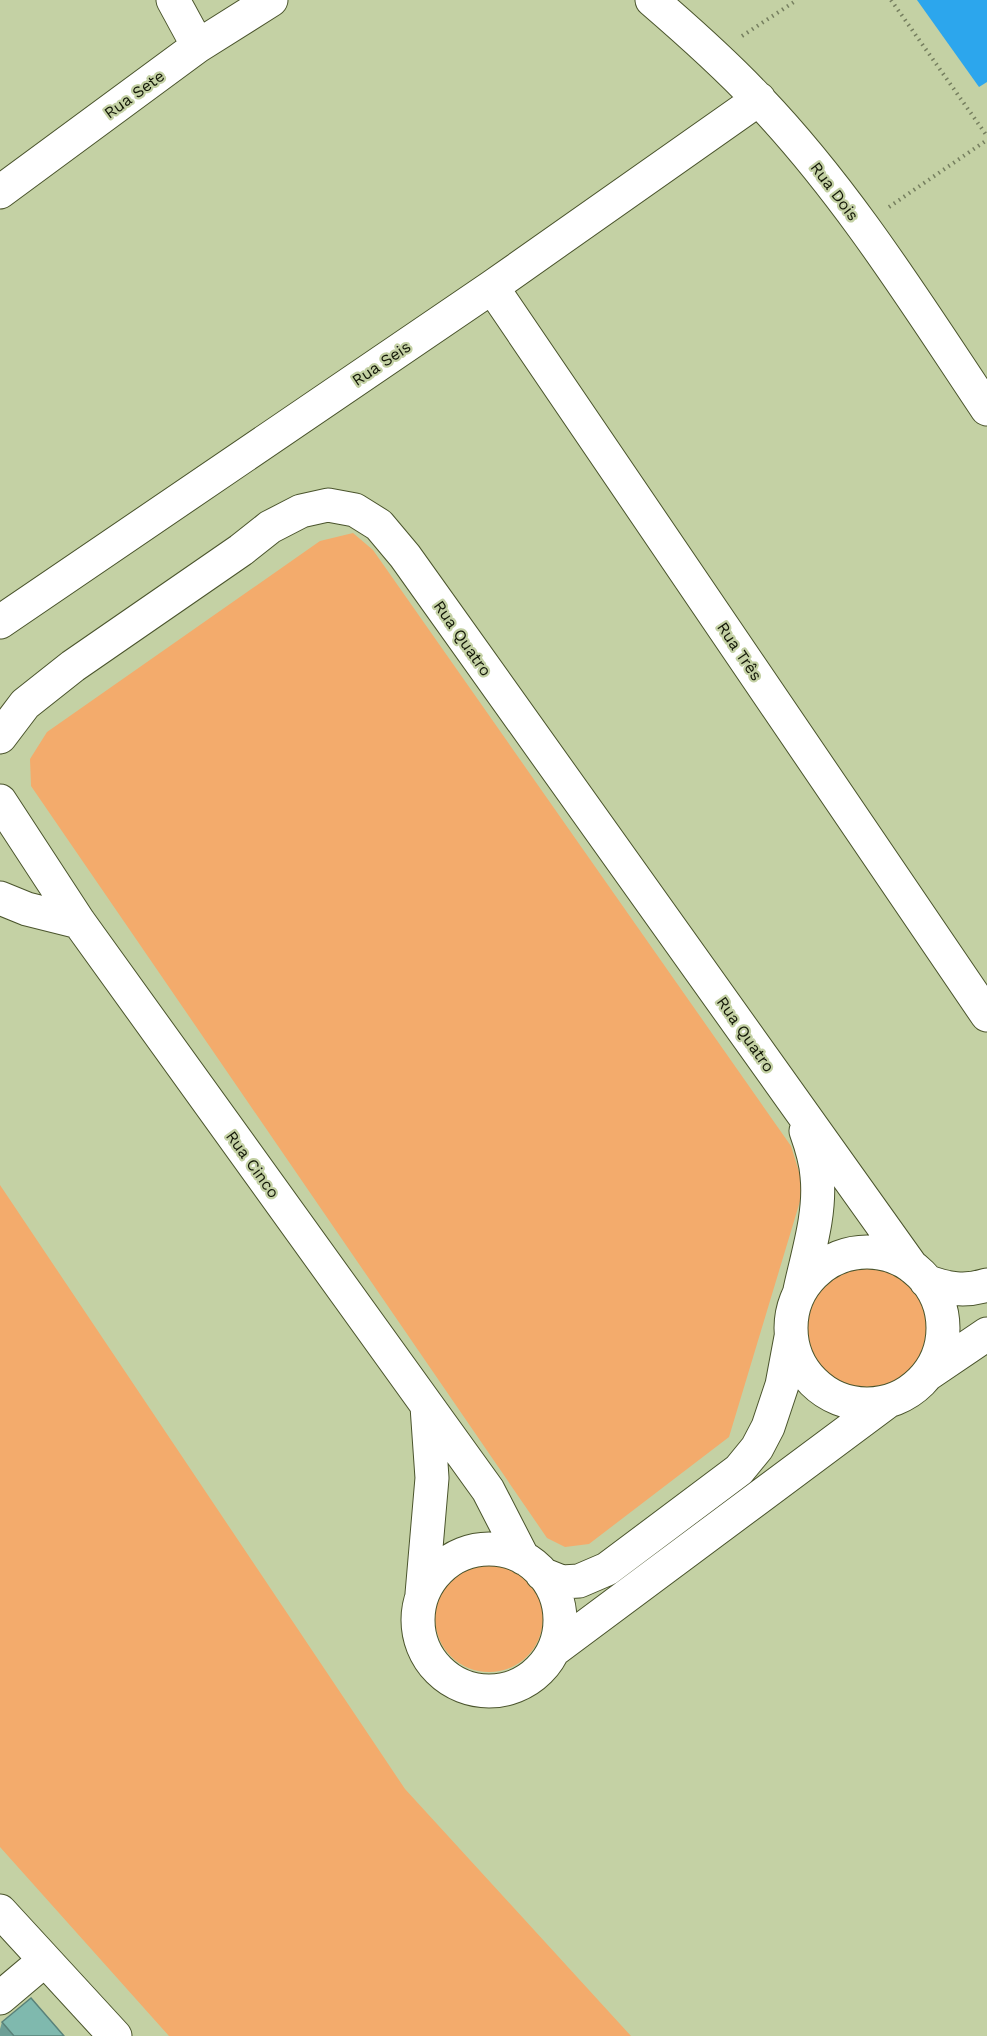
<svg xmlns="http://www.w3.org/2000/svg" width="987" height="2036" viewBox="0 0 987 2036" font-family="'Work Sans',sans-serif">
	<style>
		.green { fill: #f3ab6c }
		.water { fill: #2ca6ed }
		.lines { fill: none; stroke-linecap: round; stroke-linejoin: round }
		.street-casing { stroke: #4a542c; stroke-width: 35 }
		.secondary-casing { stroke: #4a542c; stroke-width: 35 }
		.path { stroke: #767f5f; stroke-width: 4; stroke-dasharray: 1.5 4.5; stroke-linecap: butt }
		.street { stroke: #fff; stroke-width: 33 }
		.secondary { stroke: #fff; stroke-width: 33 }
		.wall { fill: #6d9f96 }
		.building { fill: #7fb9ae; stroke: #59827a; stroke-width: 1.5 }
		.labels { text-anchor: middle; stroke-width: 4.5; stroke-linejoin: round; paint-order: stroke }
		.street-label { font-size: 16px; fill: #131707; stroke: #c4d1a4 }
	</style>
	<rect width="100%" height="100%" fill="#c4d1a4"/>
	<path class="green" d="M353 533 373 550 791 1146 804 1188 729 1437 589 1544 565 1547 547 1538 31 786 30 759 47 732 320 541Z
		M0 1185 405 1789 631 2036H169L0 1847Z
		M807 1327a60 60 0 1 1 120 0a60 60 0 1 1-120 0Z
		M435 1618a54 54 0 1 1 108 0a54 54 0 1 1-108 0Z"/>
	<path class="water" d="M917 0H987V82L979 87Z"/>
	<g class="lines">
		<defs>
			<path id="street" d="M173 0 198 46
				M652 0C688 31 725 64 758 99 847 192 916 303 987 409
				M0 192 198 46 271 0
				M492 287 987 1015
				M0 622 492 287 759 99
				M0 1911 115 2036
				M0 1998 45 1960"/>
			<path id="secondary" d="M0 737 25 704 73 666 241 550 270 527 301 511 328 505 355 510 379 525 405 556 912 1267
				M0 801 79 922 488 1490 523 1558
				M0 898 27 909 79 922
				M791 1328a76 76 0 1 1 152 0a76 76 0 1 1-152 0Z
				M926 1281C947 1289 965 1292 987 1285
				M800 1290C808 1253 821 1213 817 1176 816 1160 811 1145 806 1131
				M928 1374 987 1334
				M418 1620a71 71 0 1 1 142 0a71 71 0 1 1-142 0Z
				M542 1574 562 1582 579 1581 607 1569 739 1470 757 1448 768 1427 782 1385 791 1337
				M422 1594 432 1478 427 1406
				M554 1650 887 1402"/>
		</defs>
		<use href="#street" class="street-casing"/>
		<use href="#secondary" class="secondary-casing"/>
		<path class="path" d="M891 0 987 136
			M742 36 797 0
			M889 207 987 140"/>
		<use href="#street" class="street"/>
		<use href="#secondary" class="secondary"/>
	</g>
	<path class="wall" d="M2 2022 64 2036H0V2029Z"/>
	<path class="building" d="M31 1998 64 2036H14L2 2022Z"/>
	<g class="labels">
		<g class="street-label">
			<text transform="translate(134 94) rotate(-36)" y="6">Rua Sete</text>
			<text transform="translate(835 191) rotate(53)" y="6">Rua Dois</text>
			<text transform="translate(381 363) rotate(-34)" y="6">Rua Seis</text>
			<text transform="translate(463 638) rotate(55)" y="6">Rua Quatro</text>
			<text transform="translate(740 651) rotate(56)" y="6">Rua Três</text>
			<text transform="translate(746 1034) rotate(55)" y="6">Rua Quatro</text>
			<text transform="translate(253 1164) rotate(54)" y="6">Rua Cinco</text>
		</g>
	</g>
</svg>
